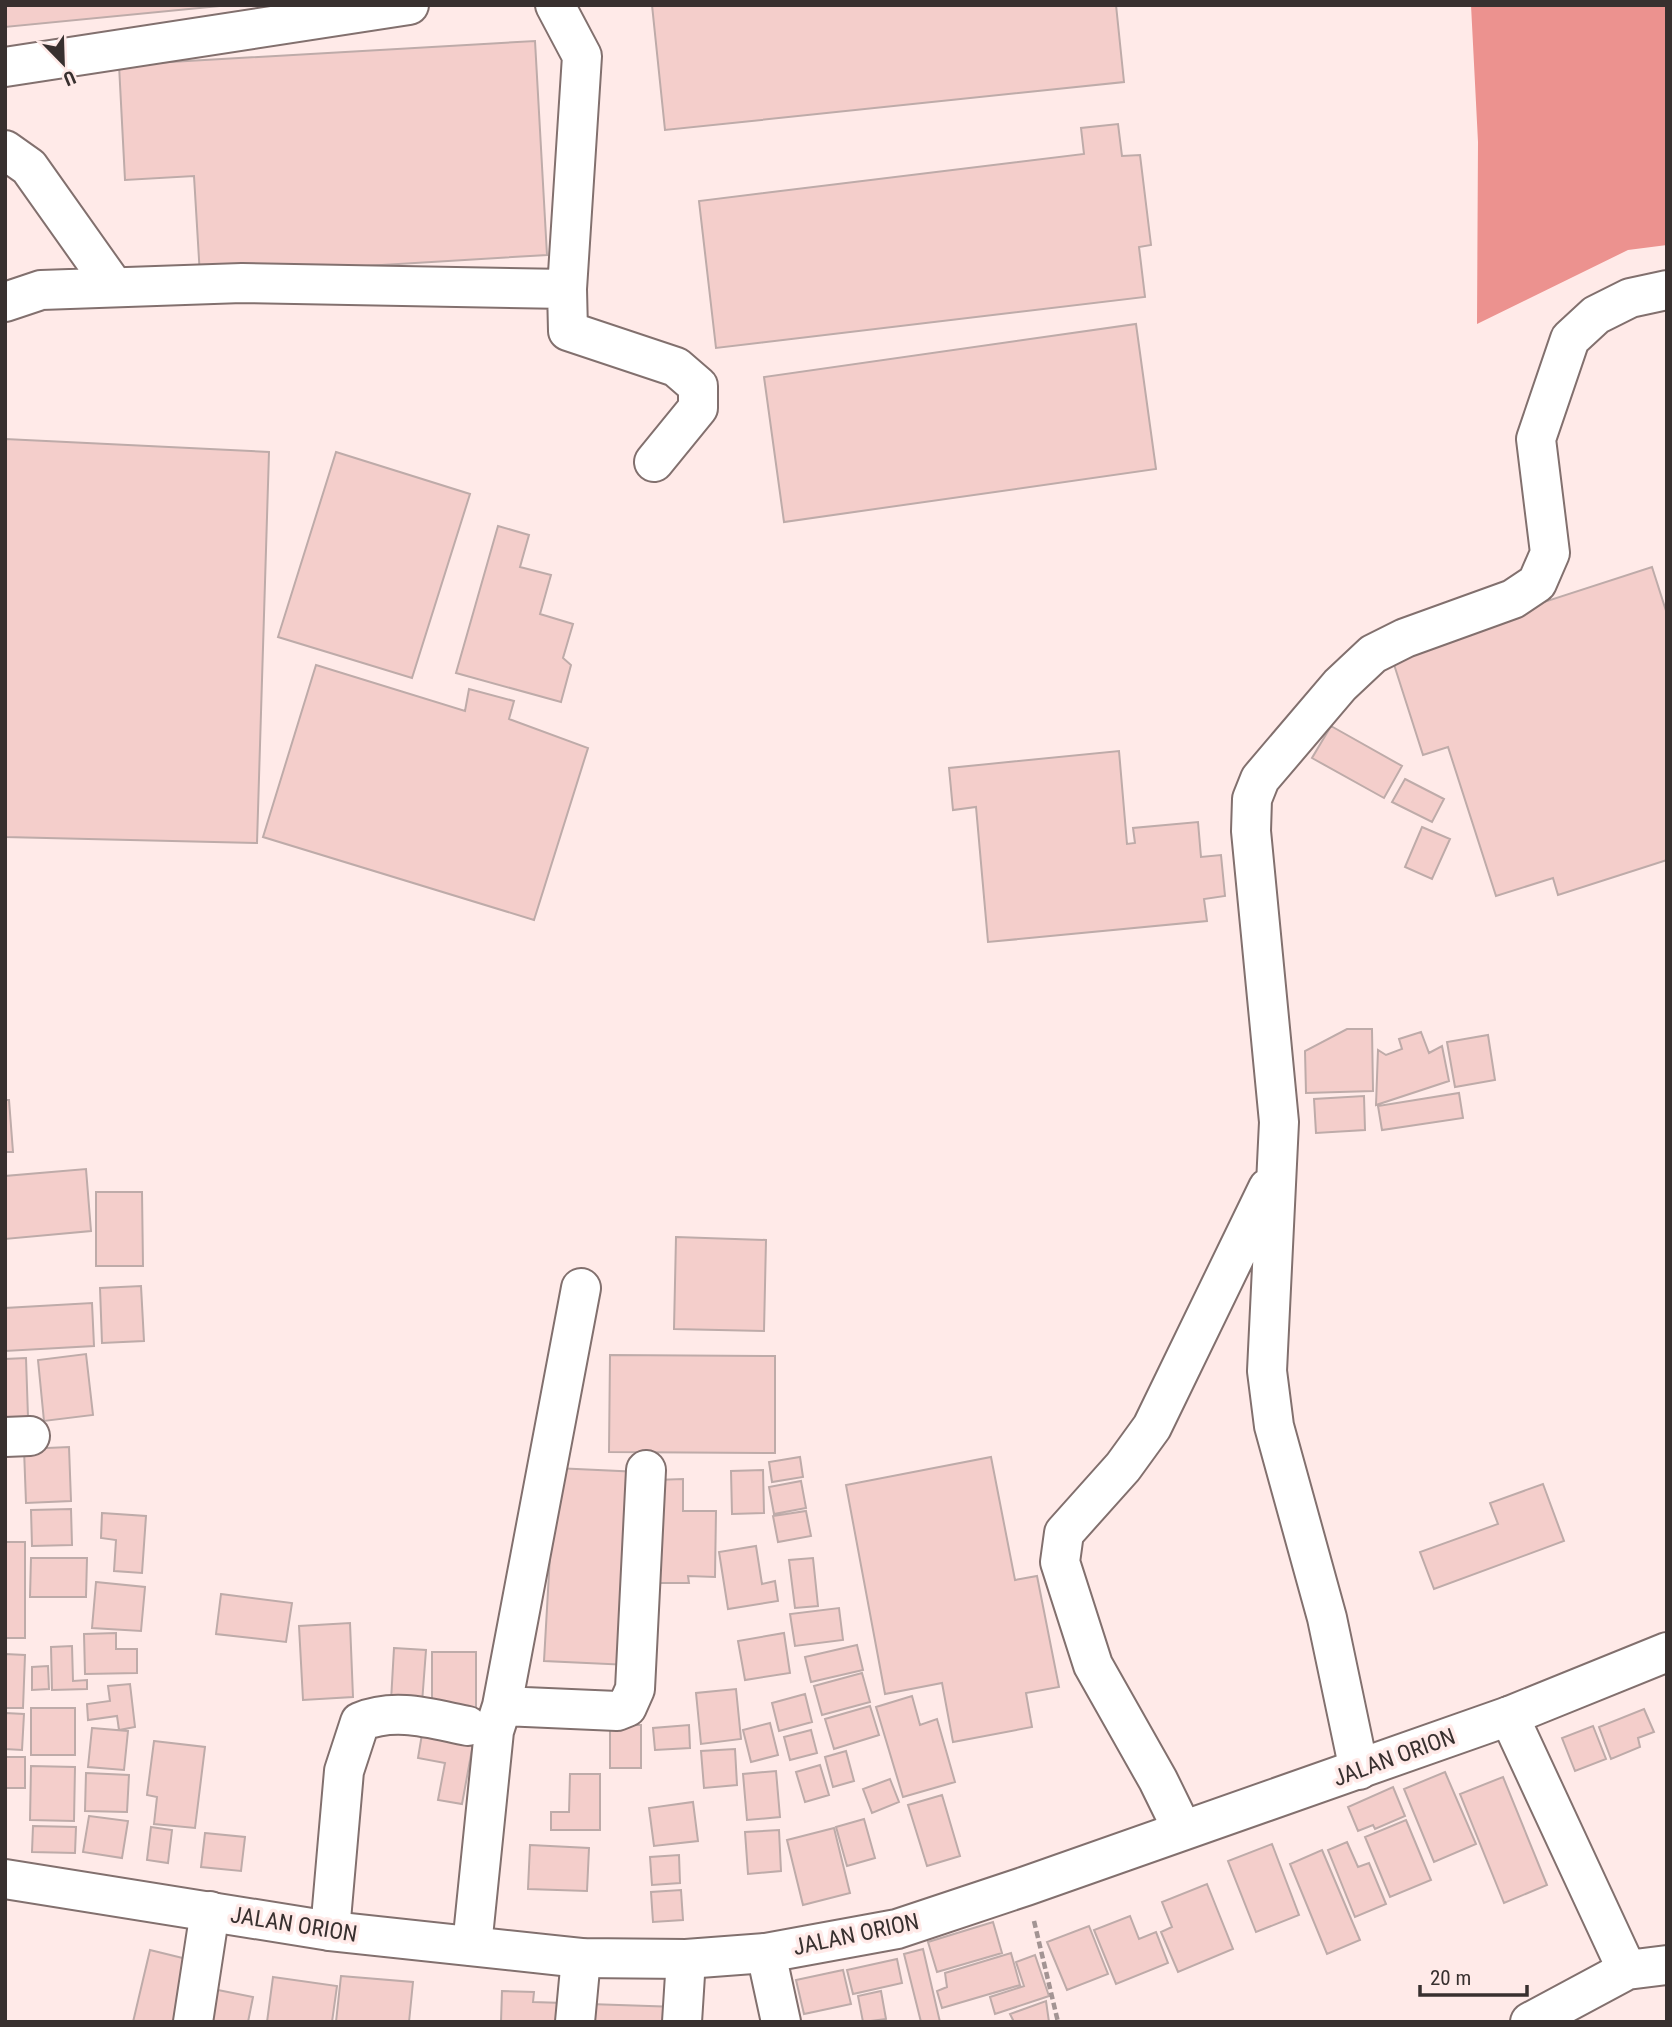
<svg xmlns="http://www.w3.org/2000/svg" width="1672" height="2027" viewBox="0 0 1672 2027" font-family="'Roboto Condensed',sans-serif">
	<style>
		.forest { fill: #ec928f }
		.building { fill: #f4cecb; stroke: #beaba9; stroke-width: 2 }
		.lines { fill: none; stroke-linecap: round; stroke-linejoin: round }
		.minor-casing { stroke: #82706e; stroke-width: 42 }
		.highway-casing { stroke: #82706e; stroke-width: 42 }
		.path { stroke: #a39493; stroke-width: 4.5; stroke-dasharray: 7 3.5; stroke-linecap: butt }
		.minor { stroke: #fff; stroke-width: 38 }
		.highway { stroke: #fff; stroke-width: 38 }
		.labels { text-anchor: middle; stroke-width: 7; stroke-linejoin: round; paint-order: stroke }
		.street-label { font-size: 23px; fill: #38302f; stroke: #ffeae8 }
	</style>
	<rect width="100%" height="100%" fill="#ffeae8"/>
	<path class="forest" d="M1471 5H1667V245L1628 250 1477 324 1478 142Z"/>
	<path class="building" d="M5 5H230L5 27Z
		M652 5H1116L1124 82 665 130Z
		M535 41 547 255 200 276 194 176 125 180 119 65Z
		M1118 124 1122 156 1140 155 1151 245 1139 247 1145 297 716 348 699 201 1084 154 1081 128Z
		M1136 324 1156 469 784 522 764 377Z
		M5 439 269 452 257 843 5 837Z
		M336 452 470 494 412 678 278 637Z
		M498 526 529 535 520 567 551 575 540 614 573 624 563 658 571 665 561 702 456 673Z
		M1652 567 1667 614V860L1558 895 1553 878 1496 896 1448 747 1423 755 1390 652Z
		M316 665 465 711 469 689 514 701 509 719 588 748 534 920 263 837Z
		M1331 726 1402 766 1384 798 1312 758Z
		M1119 751 1127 844 1135 843 1133 828 1198 822 1201 857 1221 855 1225 896 1204 899 1207 921 988 942 976 807 953 810 949 768Z
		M1405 779 1444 799 1432 822 1392 802Z
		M1422 827 1450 839 1432 879 1405 867Z
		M1347 1029H1372L1373 1091 1306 1093 1305 1051Z
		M1421 1032 1429 1053 1442 1046 1449 1081 1376 1105 1378 1050 1386 1055 1402 1049 1399 1039Z
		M1488 1035 1495 1080 1455 1087 1447 1042Z
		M1459 1093 1463 1118 1382 1130 1378 1106Z
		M1364 1096 1365 1130 1316 1133 1314 1099Z
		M5 1100H9L13 1152H5Z
		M86 1169 91 1231 5 1239V1176Z
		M96 1192H142L143 1266H96Z
		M676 1237 766 1240 764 1331 674 1329Z
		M141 1286 144 1341 102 1343 100 1288Z
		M92 1303 94 1346 5 1351V1308Z
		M86 1354 93 1415 44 1421 38 1360Z
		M610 1355 775 1356V1453L609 1452Z
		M26 1358 28 1417 5 1418V1359Z
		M69 1447 71 1501 26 1503 24 1449Z
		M800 1457 803 1477 772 1482 769 1462Z
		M991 1457 1015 1580 1037 1576 1059 1687 1026 1693 1032 1727 953 1742 942 1683 885 1694 846 1485Z
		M555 1468 640 1472 629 1665 544 1661Z
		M763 1470 764 1513 732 1514 731 1471Z
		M683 1479V1511H716L715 1577 688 1576 689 1583H654L655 1480Z
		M801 1481 806 1508 774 1514 769 1487Z
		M1543 1484 1564 1541 1434 1589 1420 1552 1498 1524 1490 1503Z
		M71 1509 72 1545 32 1546 31 1510Z
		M806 1511 811 1536 778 1542 773 1516Z
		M102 1513 146 1516 142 1573 114 1571 116 1540 101 1538Z
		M5 1542H25V1638H5Z
		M756 1546 762 1584 775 1581 778 1601 728 1609 719 1552Z
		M31 1558H87L86 1597H30Z
		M813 1558 818 1606 795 1608 789 1560Z
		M96 1582 145 1587 141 1631 92 1628Z
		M221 1594 292 1603 286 1642 216 1634Z
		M839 1608 843 1640 795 1646 790 1614Z
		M350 1623 353 1697 303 1700 299 1626Z
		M116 1633V1649H137V1673L85 1674 84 1634Z
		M784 1633 790 1673 745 1680 738 1641Z
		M857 1645 863 1670 811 1682 805 1657Z
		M72 1646 73 1681 87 1680V1689L52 1690 51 1647Z
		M394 1648 426 1650 422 1703 391 1701Z
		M432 1652H476V1713H432Z
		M5 1654 25 1655 23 1708H5Z
		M48 1666 49 1689 32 1690V1667Z
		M862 1673 870 1702 822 1715 814 1686Z
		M130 1684 135 1727 119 1730 117 1716 88 1720 87 1704 110 1701 108 1686Z
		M736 1689 741 1739 701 1744 696 1693Z
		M805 1694 812 1722 779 1731 772 1703Z
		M912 1696 920 1725 937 1719 955 1782 903 1797 876 1707Z
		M870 1706 879 1735 834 1749 825 1719Z
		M31 1708H75V1755H31Z
		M1644 1709 1654 1732 1638 1738 1640 1747 1611 1759 1599 1727Z
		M5 1713 24 1714 22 1750 5 1749Z
		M770 1723 778 1755 751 1762 743 1730Z
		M610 1725H641V1768H610Z
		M689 1725 690 1748 655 1750 653 1728Z
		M1593 1726 1606 1759 1575 1771 1562 1738Z
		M92 1728 128 1731 124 1770 88 1767Z
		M811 1730 817 1753 790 1760 784 1737Z
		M422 1734 473 1744 462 1804 438 1800 445 1763 418 1758Z
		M154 1741 205 1747 195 1828 154 1824 157 1797 147 1795Z
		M735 1749 737 1785 704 1788 701 1751Z
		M846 1751 854 1781 833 1787 825 1757Z
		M5 1757H25V1788H5Z
		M820 1765 829 1795 805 1802 796 1772Z
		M31 1766 75 1767 74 1821 30 1820Z
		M776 1771 780 1817 747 1820 743 1774Z
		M1445 1772 1476 1844 1434 1862 1404 1789Z
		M86 1773 129 1775 127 1812 85 1811Z
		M570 1774H600V1830H551V1812H569Z
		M1503 1777 1547 1885 1504 1903 1460 1794Z
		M890 1779 899 1802 872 1813 863 1789Z
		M1393 1787 1405 1816 1375 1829 1373 1825 1358 1831 1348 1807Z
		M942 1795 960 1856 927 1866 908 1805Z
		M693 1802 698 1841 654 1846 649 1808Z
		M89 1816 128 1821 122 1858 83 1852Z
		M864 1819 875 1858 847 1866 836 1827Z
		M1406 1820 1431 1880 1390 1897 1365 1837Z
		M33 1826 76 1827 75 1853 32 1852Z
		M151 1827 172 1830 168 1863 147 1860Z
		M834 1828 850 1893 803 1905 787 1840Z
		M779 1830 781 1871 748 1874 745 1832Z
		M205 1833 245 1837 241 1871 201 1867Z
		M1347 1842 1358 1867 1369 1863 1386 1904 1355 1917 1328 1850Z
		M1272 1844 1299 1915 1256 1932 1228 1861Z
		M530 1845 589 1848 587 1891 528 1889Z
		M1322 1850 1360 1940 1327 1954 1290 1864Z
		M679 1855 680 1883 652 1885 650 1857Z
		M1207 1884 1233 1949 1178 1972 1161 1932 1172 1927 1162 1902Z
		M681 1890 683 1920 653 1922 651 1892Z
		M1130 1916 1139 1939 1156 1932 1168 1963 1116 1984 1094 1930Z
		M993 1922 1002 1953 937 1972 928 1942Z
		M1089 1926 1108 1974 1067 1990 1047 1942Z
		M923 1949 940 2022H921L904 1954Z
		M150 1950 203 1963 188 2022H133Z
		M1011 1953 1020 1985 942 2008 937 1991 947 1987 945 1973Z
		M1035 1955 1049 1996 995 2014 990 1997 1024 1986 1016 1962Z
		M897 1959 902 1983 853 1994 847 1970Z
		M843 1970 851 2004 804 2014 796 1980Z
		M341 1976 413 1982 409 2022H336Z
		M273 1977 337 1986 332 2022H267Z
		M208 1988 253 1997 248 2022H202Z
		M502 1991 534 1992 533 2002 564 2003V2022H501Z
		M881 1991 886 2019 863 2022 858 1996Z
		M1046 2001 1049 2022H1014L1010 2014Z
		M589 2004 678 2007V2022H589Z"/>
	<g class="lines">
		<defs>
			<path id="minor" d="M555 5 582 56 567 289 568 331 676 367 698 386V408L654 462
				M5 67 409 5
				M5 150 29 167 114 287
				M5 302 41 290 242 283 567 289
				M5 1437 30 1436
				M502 1706 617 1711 627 1707 635 1689 646 1470
				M1509 1716 1627 1970
				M1359 1770 1327 1618 1274 1426 1267 1371 1279 1122 1251 831 1252 799 1260 779 1340 685 1373 654 1405 638 1513 599 1537 583 1550 553 1536 439 1570 339 1596 315 1630 298 1667 290
				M1182 1829 1158 1780 1093 1665 1060 1562 1064 1533 1123 1467 1152 1427 1268 1188
				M330 1931 344 1771 360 1722C396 1707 432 1719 468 1726
				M472 1946 494 1731 502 1706 581 1288
				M766 1953 781 2022
				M193 2022 210 1911
				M575 2022 581 1958
				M682 2022 686 1959
				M1530 2022 1627 1970 1667 1965"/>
			<path id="highway" d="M5 1879 330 1931 581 1958 686 1959 766 1953 897 1929 1026 1886 1509 1716 1667 1652"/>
		</defs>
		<use href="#minor" class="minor-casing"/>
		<use href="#highway" class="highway-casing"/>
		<path class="path" d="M1034 1921 1058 2022"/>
		<use href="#minor" class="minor"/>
		<use href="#highway" class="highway"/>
	</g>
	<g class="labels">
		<g class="street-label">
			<text transform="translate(1394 1757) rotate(-20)" y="8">JALAN ORION</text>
			<text transform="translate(294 1924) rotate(9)" y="8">JALAN ORION</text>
			<text transform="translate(856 1934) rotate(-12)" y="8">JALAN ORION</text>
		</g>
	</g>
	<rect width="1672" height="2027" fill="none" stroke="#38302f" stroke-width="14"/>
	<g transform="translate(63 63) rotate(157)" stroke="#ffeae8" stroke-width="5" paint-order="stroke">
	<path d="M0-5L12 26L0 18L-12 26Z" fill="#38302f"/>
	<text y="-10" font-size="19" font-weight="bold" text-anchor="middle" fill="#38302f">U</text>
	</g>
	<path d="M1420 1985v10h107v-10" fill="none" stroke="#38302f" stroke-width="3.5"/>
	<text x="1430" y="1985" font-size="21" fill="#38302f" stroke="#ffeae8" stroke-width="5" paint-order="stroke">20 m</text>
</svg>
